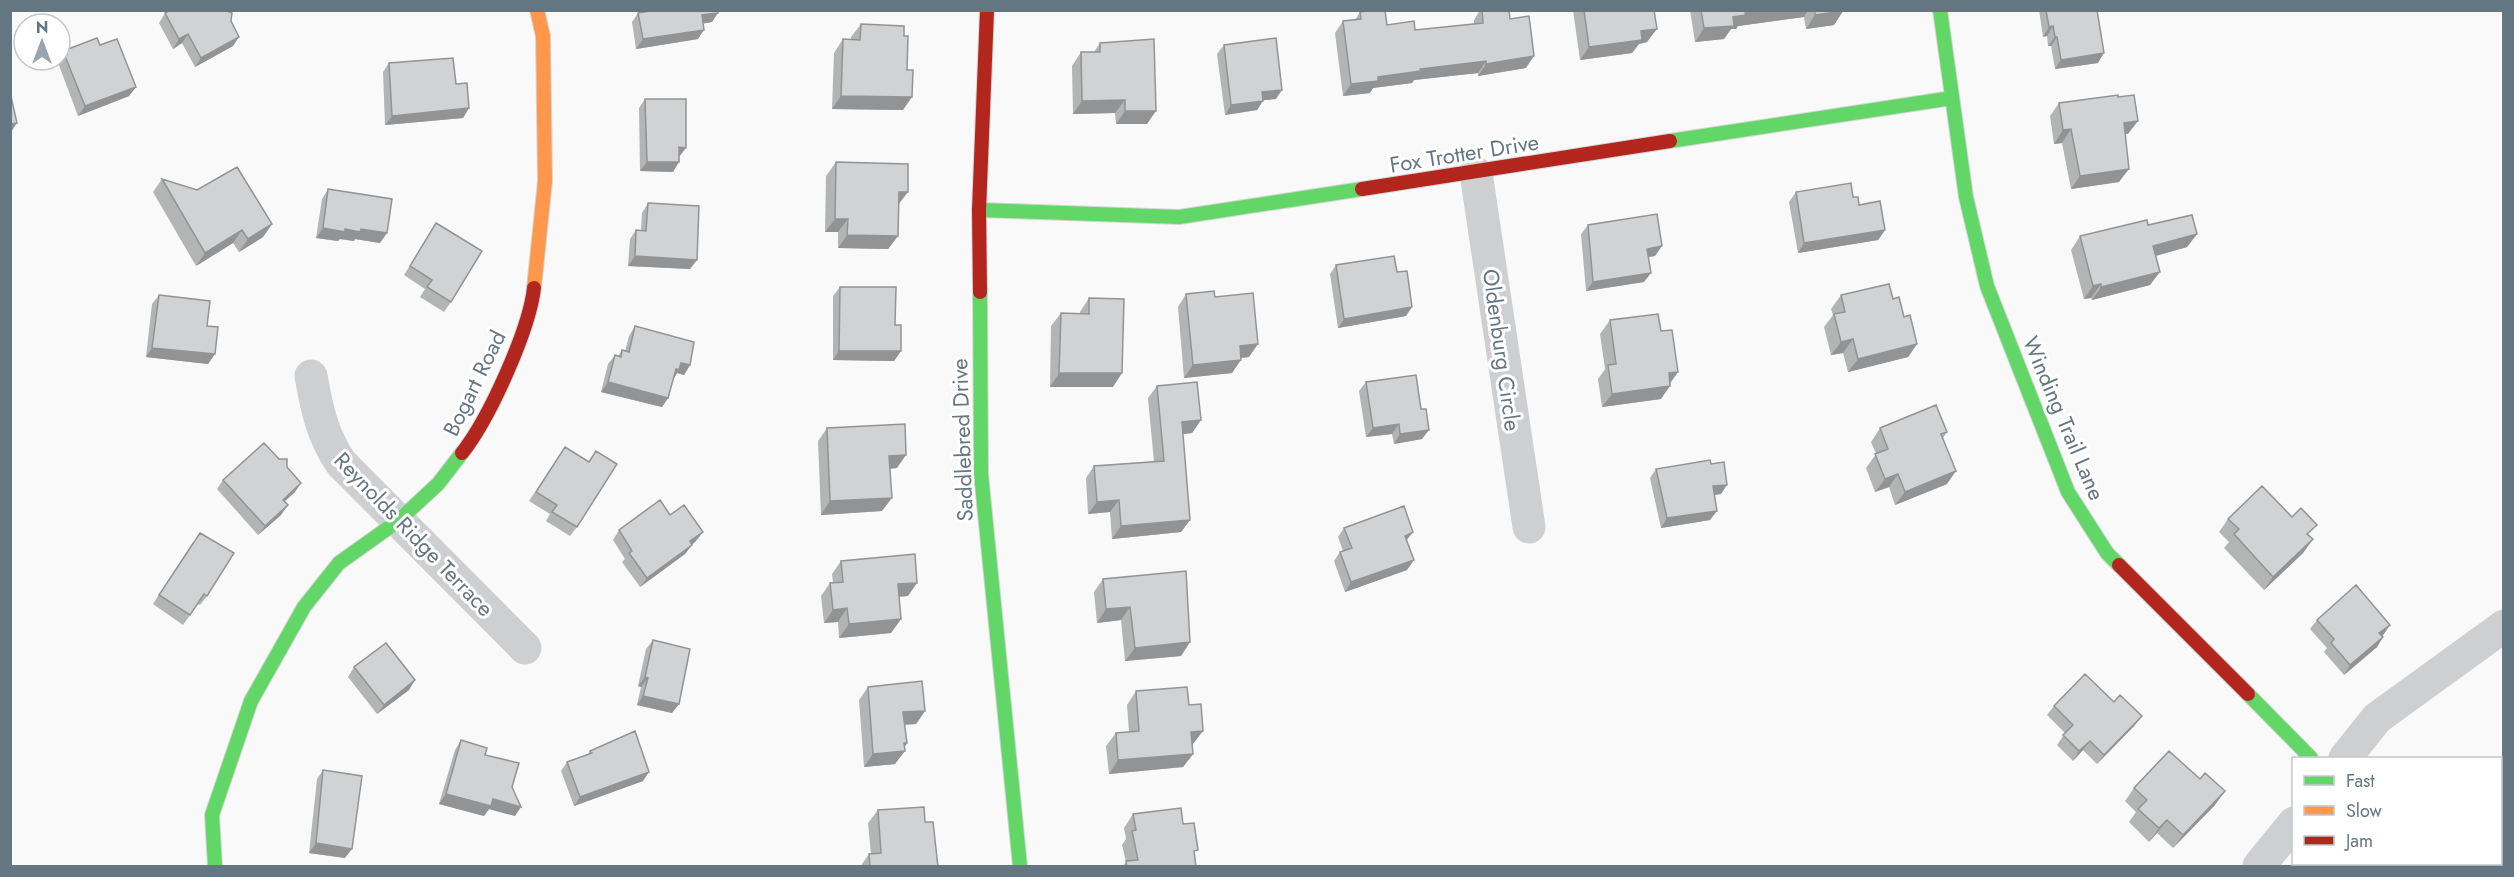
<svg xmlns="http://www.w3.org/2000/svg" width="2514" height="877" viewBox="0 0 2514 877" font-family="Jost,sans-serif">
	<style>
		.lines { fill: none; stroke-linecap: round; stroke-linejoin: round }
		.fast-casing { stroke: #d5d6d7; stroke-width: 16 }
		.slow-casing { stroke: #d5d6d7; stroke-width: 16 }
		.jam-casing { stroke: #d5d6d7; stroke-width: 16 }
		.street { stroke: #cecfd0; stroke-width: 33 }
		.fast { stroke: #63d668; stroke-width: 14 }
		.slow { stroke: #ff974d; stroke-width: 14 }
		.jam { stroke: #b3261e; stroke-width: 14 }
		.wall { fill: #b3b5b5 }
		.shaded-wall { fill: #929394 }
		.building { fill: #d0d2d3; stroke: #929394; stroke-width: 1.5 }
		.labels { text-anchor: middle; stroke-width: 6; stroke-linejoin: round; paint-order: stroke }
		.street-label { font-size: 22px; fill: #657683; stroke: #fff }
	</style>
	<rect width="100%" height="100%" fill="#f9f9f9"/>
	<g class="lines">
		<defs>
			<path id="fast" d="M1940 10 1966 197 1987 286 2068 492 2107 553 2119 565
				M1670 141 1952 98
				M979 210 1179 217 1362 189
				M980 292 981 474 1020 866
				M2248 694 2311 758
				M215 866 212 815 251 701 304 607 339 563 398 521 438 484 462 453"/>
			<path id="slow" d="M534 288 545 181 543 36 537 10"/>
			<path id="jam" d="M1362 189 1670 141
				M980 292 979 210 987 10
				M462 453C489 419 529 331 534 288
				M2119 565 2248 694"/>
		</defs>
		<use href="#fast" class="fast-casing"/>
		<use href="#slow" class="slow-casing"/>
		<use href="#jam" class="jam-casing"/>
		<path class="street" d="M1476 173 1529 527
			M311 376C317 409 322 435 341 463L525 648
			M2345 758 2377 718 2504 626
			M2259 866 2294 823"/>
		<use href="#fast" class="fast"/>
		<use href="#slow" class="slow"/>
		<use href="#jam" class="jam"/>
	</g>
	<path class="wall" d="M642 10H718L712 22 703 23 698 39 636 49 632 22 638 13 642 12Z
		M1480 10H1509L1510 19 1526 68 1478 76V73L1414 80 1412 83 1373 88 1370 93 1343 96 1335 33 1343 21 1355 20 1360 12 1387 25 1415 30 1474 24V20Z
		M1573 10H1654L1647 42 1639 44 1632 53 1580 60Z
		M1690 10H1843V11L1834 25 1806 29 1804 17 1738 26 1736 29H1731L1724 39 1695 42Z
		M2039 10H2097L2098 63 2055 69 2051 46H2048L2047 36 2043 37Z
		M165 13 233 46 195 67 182 43 173 49 159 23Z
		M861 24 904 36 907 70 903 110 832 109 834 53 843 39 851 40V37Z
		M1100 43 1147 124H1116L1115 113 1073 114 1072 66 1081 52H1094Z
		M100 45 136 87 129 96 78 116 57 60H60V56L63 51Z
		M1224 45 1276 99 1263 100 1257 110 1225 115 1217 54Z
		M389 63 456 84 469 108 463 118 385 125 383 72Z
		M645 99 679 157 673 172 640 171 639 108Z
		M2059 103 2128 134H2126L2119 182 2071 189 2062 143 2054 144 2050 116Z
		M836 162 898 236 888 249 838 248V232H825L826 176Z
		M162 179 272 224 263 237 239 252 233 243 196 266 153 192Z
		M328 189 380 243 355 239 354 241 340 239 338 241 316 238 322 199Z
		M1796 192 1853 197 1859 205 1885 230 1878 240 1798 253 1789 202Z
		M648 203 690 269 628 266 630 239 636 230H641L642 213Z
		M436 223 451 302 444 312 420 297 425 289 404 275Z
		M1588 225 1655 256 1649 257 1644 282 1586 291 1581 234Z
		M2148 225 2197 234 2187 247 2156 256 2150 285 2092 300 2091 298 2084 299 2071 250 2080 236Z
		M1336 265 1397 272 1406 316 1338 328 1330 274Z
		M840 287 895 325 901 351 894 361 833 360V296Z
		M1186 294 1215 297 1249 357 1241 358 1232 373 1184 378 1178 307Z
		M159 295 207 326 215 354 208 364 146 357 152 304Z
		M1841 295 1893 299 1904 317 1917 344 1908 357 1848 372 1843 353 1831 355 1824 327 1833 315 1831 309Z
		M1089 298 1113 387H1050L1051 326 1061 313H1080V312Z
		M1610 320 1661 331V399L1602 407 1598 379 1605 369 1600 334Z
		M635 326 690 365 684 375 677 373 673 379 668 398 662 407 601 392 608 364 615 355 618 356 622 350 625 351 629 336Z
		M1366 382 1422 439 1394 444 1392 434 1366 437 1359 391Z
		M1157 386 1201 420 1192 433 1183 434 1190 520 1181 532 1112 539 1110 512 1088 514 1086 478 1094 466 1154 462 1148 398Z
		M827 428 897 468 890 469 882 511 821 515 818 441Z
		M1880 428 1947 432 1943 438 1947 484 1895 505 1889 487 1875 492 1866 468 1876 454 1871 442Z
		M565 447 577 527 570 536 546 521 550 514 529 501Z
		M279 459 287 467 295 492 284 502 281 515 258 535 217 489 223 480Z
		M1656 469 1721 494 1715 495 1710 520 1661 528 1650 478Z
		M670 515 696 541 692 545 685 554 640 587 622 562 625 559 613 540 619 530Z
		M2292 517 2313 539 2303 553 2264 590 2224 548 2229 542 2219 532 2228 519Z
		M1344 528 1406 541 1407 570 1345 592 1334 561 1340 552 1343 551 1338 537Z
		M193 542 207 596 200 605 198 604 183 625 153 604Z
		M841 561 908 596 899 597 901 619 891 633 839 638 838 622 824 623 821 596 830 583H833L832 574Z
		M1103 579 1190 642 1181 656 1125 661 1121 620 1097 623 1094 592Z
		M2317 620 2384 634 2382 636 2383 637 2377 647 2344 675 2324 652 2327 648 2310 629Z
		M653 640 672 713 637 705 641 687 638 686 646 649Z
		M354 667 409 690 377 714 348 677Z
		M868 687 925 711 916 724 905 725 904 747 895 764 864 767 859 700Z
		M1136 691 1193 744H1192L1193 754 1183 767 1109 774 1106 746 1116 733 1129 732 1127 705Z
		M2054 706 2135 725 2097 764 2083 750 2073 761 2057 745 2065 733 2047 715Z
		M461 740 485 755 512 787 515 816 489 809 484 816 439 804 455 750Z
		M590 751 643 781 574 806 561 771 567 762 588 754Z
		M323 770 345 858 309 853 317 779Z
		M2134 788 2215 805 2173 848 2157 833 2149 842 2129 822 2136 812 2125 801Z
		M878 810 925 822 938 867H860L869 854H871L868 823Z
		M1133 814 1183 824 1195 855 1196 867H1122L1126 862 1122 845 1126 839 1124 828Z"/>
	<path class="shaded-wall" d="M1760 10H1808L1804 17 1738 26 1736 29H1731L1724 39 1695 42 1704 28 1745 13Z
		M1843 11 1834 25 1806 29 1815 15Z
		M718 13 712 22 696 25 702 15Z
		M2053 26 2047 36 2043 37 2049 27Z
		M1657 29 1647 42 1639 44 1632 53 1580 60 1589 47 1641 31Z
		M704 30 698 39 636 49 643 39Z
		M188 34 182 43 173 49 179 39Z
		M239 37 233 46 195 67 201 58Z
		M2055 37H2057L2051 46H2048Z
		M2104 53 2098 63 2055 69 2061 60Z
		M1534 56 1526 68 1478 76 1486 64Z
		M1486 61 1478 73 1414 80 1412 83 1373 88 1370 93 1343 96 1351 84 1378 77 1420 69Z
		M136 87 129 96 78 116 85 106Z
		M1282 90 1276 99 1255 101 1262 92Z
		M841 96 912 97 903 110 832 109Z
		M1125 100 1115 113 1073 114 1082 101Z
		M1263 101 1257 110 1225 115 1231 105Z
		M469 108 463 118 385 125 392 116Z
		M1125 111H1156L1147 124H1116Z
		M2138 121 2128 134 2115 136 2124 123Z
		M17 123 11 132H10V124Z
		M2071 129 2062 143 2054 144 2063 130Z
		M679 147 686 148 679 157Z
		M647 162H679L673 172 640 171Z
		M2129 169 2119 182 2071 189 2080 176Z
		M899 192H908L898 205Z
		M835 219H848L838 232H825Z
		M272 224 263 237 239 252 248 239Z
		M323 228 361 229 387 233 380 243 355 239 354 241 340 239 338 241 316 238Z
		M242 230 233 243 196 266 205 253Z
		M1885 230 1878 240 1798 253 1804 243Z
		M2197 234 2187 247 2144 259 2153 246Z
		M847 235 898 236 888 249 838 248Z
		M1662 246 1655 256 1641 258 1647 249Z
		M635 256 697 260 690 269 628 266Z
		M2160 272 2150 285 2092 300 2101 287Z
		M1651 273 1644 282 1586 291 1593 282Z
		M2101 284 2091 298 2084 299 2093 286Z
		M1412 307 1406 316 1338 328 1344 319Z
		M1853 339 1843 353 1831 355 1841 342Z
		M1258 344 1249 357 1231 359 1240 346Z
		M1917 344 1908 357 1848 372 1858 359Z
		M152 348 215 354 208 364 146 357Z
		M839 351H901L894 361 833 360Z
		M1241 360 1232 373 1184 378 1193 365Z
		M681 363 690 365 684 375 677 373 673 380 669 379Z
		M1678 372 1669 385V373Z
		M1059 373H1122L1113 387H1050Z
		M608 382 668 398 662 407 601 392Z
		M1670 386 1661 399 1602 407 1612 394Z
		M1201 420 1192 433 1174 435 1182 422Z
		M1399 424 1392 434 1366 437 1373 428Z
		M1429 430 1422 439 1394 444 1400 434Z
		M906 455 897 468 880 469 889 456Z
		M1956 471 1947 484 1895 505 1905 492Z
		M1898 474 1889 487 1875 492 1885 479Z
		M301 483 295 492 276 509 283 500Z
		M1727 485 1721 494 1707 496 1713 486Z
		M892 498 882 511 821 515 830 501Z
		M1119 500 1110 512 1088 514 1097 502Z
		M288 505 281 515 258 535 265 526Z
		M1717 511 1710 520 1661 528 1667 518Z
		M1190 520 1181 532 1112 539 1121 526Z
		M703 532 696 541 683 551 690 541Z
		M1413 532 1406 541 1405 536Z
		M2313 539 2303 553 2264 590 2273 577Z
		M692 545 685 554 640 587 647 578Z
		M1414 560 1407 570 1345 592 1351 582Z
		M917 583 908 596 889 597 898 584Z
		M1130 607 1121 620 1097 623 1106 609Z
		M847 608 838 622 824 623 833 610Z
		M901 619 891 633 839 638 849 624Z
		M2390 625 2384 634 2373 642 2379 633Z
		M2383 637 2377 647 2344 675 2350 665Z
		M1190 642 1181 656 1125 661 1135 648Z
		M645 677 648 678 641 687 638 686Z
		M415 680 409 690 377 714 384 705Z
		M643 696 679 704 672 713 637 705Z
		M925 711 916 724 894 725 903 712Z
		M2142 716 2135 725 2097 764 2104 755Z
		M1203 731 1193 744 1182 745 1191 732Z
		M2090 741 2083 750 2073 761 2079 751Z
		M904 743H907L902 751H905L895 764 864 767 873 754Z
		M1193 754 1183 767 1109 774 1118 760Z
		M649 772 643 781 574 806 580 797Z
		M2225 791 2215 805 2173 848 2183 835Z
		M446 794 493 799 521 807 515 816 489 809 484 816 439 804Z
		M2167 820 2157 833 2149 842 2159 828Z
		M316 843 352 849 345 858 309 853Z"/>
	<path class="building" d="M171 10H224L232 13 231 21 239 37 201 58 188 34 179 39 165 13Z
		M649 10H718V13L702 15 704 30 643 39 638 13 650 11Z
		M1372 10H1385L1387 25 1414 21 1415 30 1483 23 1482 10H1509L1510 19 1529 16 1534 56 1486 64V61L1420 69 1421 71 1378 77V81L1351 84 1343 21 1361 19 1360 12Z
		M1584 10H1654L1657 29 1641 31 1642 40 1589 47Z
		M1701 10H1760L1745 13 1746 15 1733 17 1734 26 1704 28Z
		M1815 10H1843V11L1815 15Z
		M2046 10H2097L2104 53 2061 60 2057 37H2055L2053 26 2049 27Z
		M861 24 904 26V36H908L907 70H913L912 97 841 96 843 39 860 40Z
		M97 38 100 45 117 39 136 87 85 106 63 51Z
		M1276 38 1282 90 1262 92 1263 101 1231 105 1224 45Z
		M1154 39 1156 111H1125V100L1082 101 1081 52H1100V43Z
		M453 58 456 84 467 83 469 108 392 116 389 63Z
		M10 92 17 123 10 124Z
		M2118 95V97L2134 95 2138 121 2124 123 2129 169 2080 176 2071 129 2063 130 2059 103Z
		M645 99H686V148L679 147V162H647Z
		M836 162 908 164V192H899L898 236 847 235 848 219H835Z
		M237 167 272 224 248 239 242 230 205 253 162 179 197 190Z
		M1851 183 1853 197H1858L1859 205 1880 201 1885 230 1804 243 1796 192Z
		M328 189 392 199 387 233 361 229 360 232 345 229V232L323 228Z
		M648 203 699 206 697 260 635 256 636 230 646 231Z
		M1657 214 1662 246 1647 249 1651 273 1593 282 1588 225Z
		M2192 215 2197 234 2153 246 2160 272 2101 287V284L2093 286 2080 236 2147 220 2148 225Z
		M436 223 482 251 451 302 427 287 432 280 410 266Z
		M1394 256 1397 272 1407 271 1412 307 1344 319 1336 265Z
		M1889 284 1893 299 1899 297 1904 317 1910 315 1917 344 1858 359 1853 339 1841 342 1834 314 1845 312 1841 295Z
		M840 287H896L895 325H901V351H839Z
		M1214 291 1215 297 1253 293 1258 344 1240 346 1241 360 1193 365 1186 294Z
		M159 295 210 301 207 326 218 327 215 354 152 348Z
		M1089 298 1124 299 1122 373H1059L1061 313 1089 314Z
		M1658 314 1661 331 1672 330 1678 372 1669 373 1670 386 1612 394 1608 365 1616 364 1610 320Z
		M635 326 694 342 690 365 681 363 679 370 676 369 668 398 608 382 615 355 621 357 622 350 629 352Z
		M1416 375 1421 409H1426L1429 430 1400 434 1399 424 1373 428 1366 382Z
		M1197 382 1201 420 1182 422 1190 520 1121 526 1119 500 1097 502 1094 466 1164 461 1157 386Z
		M1936 405 1947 432 1941 434 1956 471 1905 492 1898 474 1885 479 1875 454 1888 449 1880 428Z
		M905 424 906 455 889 456 892 498 830 501 827 428Z
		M264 443 279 459H287V467L301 483 283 500 288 505 265 526 223 480Z
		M565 447 589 462 596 451 617 464 577 527 552 512 557 505 536 492Z
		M1710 460 1711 464 1724 462 1727 485 1713 486 1717 511 1667 518 1656 469Z
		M2262 486 2292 517 2301 508 2317 525 2307 534 2313 539 2273 577 2234 534 2239 529 2228 519Z
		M660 500 670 515 684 505 703 532 690 541 692 545 647 578 629 553 632 551 619 530Z
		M1404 506 1413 532 1405 536 1414 560 1351 582 1340 552 1352 548 1344 528Z
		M200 533 234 553 207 596 204 594 190 615 159 595Z
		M915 554 917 583 898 584 901 619 849 624 847 608 833 610 830 583 843 582 841 561Z
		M1186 571 1190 642 1135 648 1130 607 1106 609 1103 579Z
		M2356 585 2390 625 2379 633 2383 637 2350 665 2331 643 2334 639 2317 620Z
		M653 640 690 649 679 704 643 696 648 678 645 677Z
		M386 643 415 680 384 705 354 667Z
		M2085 674 2114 702 2120 695 2142 716 2104 755 2090 741 2079 751 2063 735 2073 725 2054 706Z
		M922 681 925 711 903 712 907 743H904L905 751 873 754 868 687Z
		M1187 687 1189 705 1201 704 1203 731 1191 732 1193 754 1118 760 1116 733 1139 731 1136 691Z
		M635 731 649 772 580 797 567 762 592 753 590 751Z
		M461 740 487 748 485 755 519 763 512 787 521 807 493 799 491 806 446 794Z
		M2169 751 2200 779 2205 773 2225 791 2183 835 2167 820 2159 828 2138 809 2147 800 2134 788Z
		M323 770 362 776 352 849 316 843Z
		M2500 783 2504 787V824L2500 827Z
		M924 807 925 822H933L938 867H870L869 854 881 853 878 810Z
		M1181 808 1183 824 1194 823 1198 850 1194 851 1196 867H1127L1126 861 1138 860 1132 831 1136 830 1133 814Z
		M2383 864H2394L2397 867H2380Z"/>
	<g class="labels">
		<g class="street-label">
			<text transform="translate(1464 153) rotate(-9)" y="8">Fox Trotter Drive</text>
			<text transform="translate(1502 350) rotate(82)" y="8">Oldenburg Circle</text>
			<text transform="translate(474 383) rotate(-64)" y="8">Bogart Road</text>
			<text transform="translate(2064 418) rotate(67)" y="8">Winding Trail Lane</text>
			<text transform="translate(962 440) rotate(-92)" y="8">Saddlebred Drive</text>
			<text transform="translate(414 534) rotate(46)" y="8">Reynolds Ridge Terrace</text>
		</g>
	</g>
	<rect width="2514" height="877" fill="none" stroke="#657683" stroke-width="24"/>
	<rect x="2292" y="757" width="210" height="108" fill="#ffffff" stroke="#c1c8cd" stroke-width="1.5"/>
	<rect x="2304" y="776" width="30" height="9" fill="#63d668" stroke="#c1c8cd" stroke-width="1.5"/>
	<text x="2346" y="787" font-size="18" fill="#657683">Fast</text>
	<rect x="2304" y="806" width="30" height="9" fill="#ff974d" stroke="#c1c8cd" stroke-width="1.5"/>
	<text x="2346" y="817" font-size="18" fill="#657683">Slow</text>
	<rect x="2304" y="836" width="30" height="9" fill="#b3261e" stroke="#c1c8cd" stroke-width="1.5"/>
	<text x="2346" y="847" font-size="18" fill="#657683">Jam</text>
	<g transform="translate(42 42)"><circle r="28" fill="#ffffff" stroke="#c1c8cd" stroke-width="1.5"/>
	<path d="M0-4.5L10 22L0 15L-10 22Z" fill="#99a4ac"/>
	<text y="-9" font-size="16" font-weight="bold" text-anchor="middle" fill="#657683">N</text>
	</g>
</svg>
